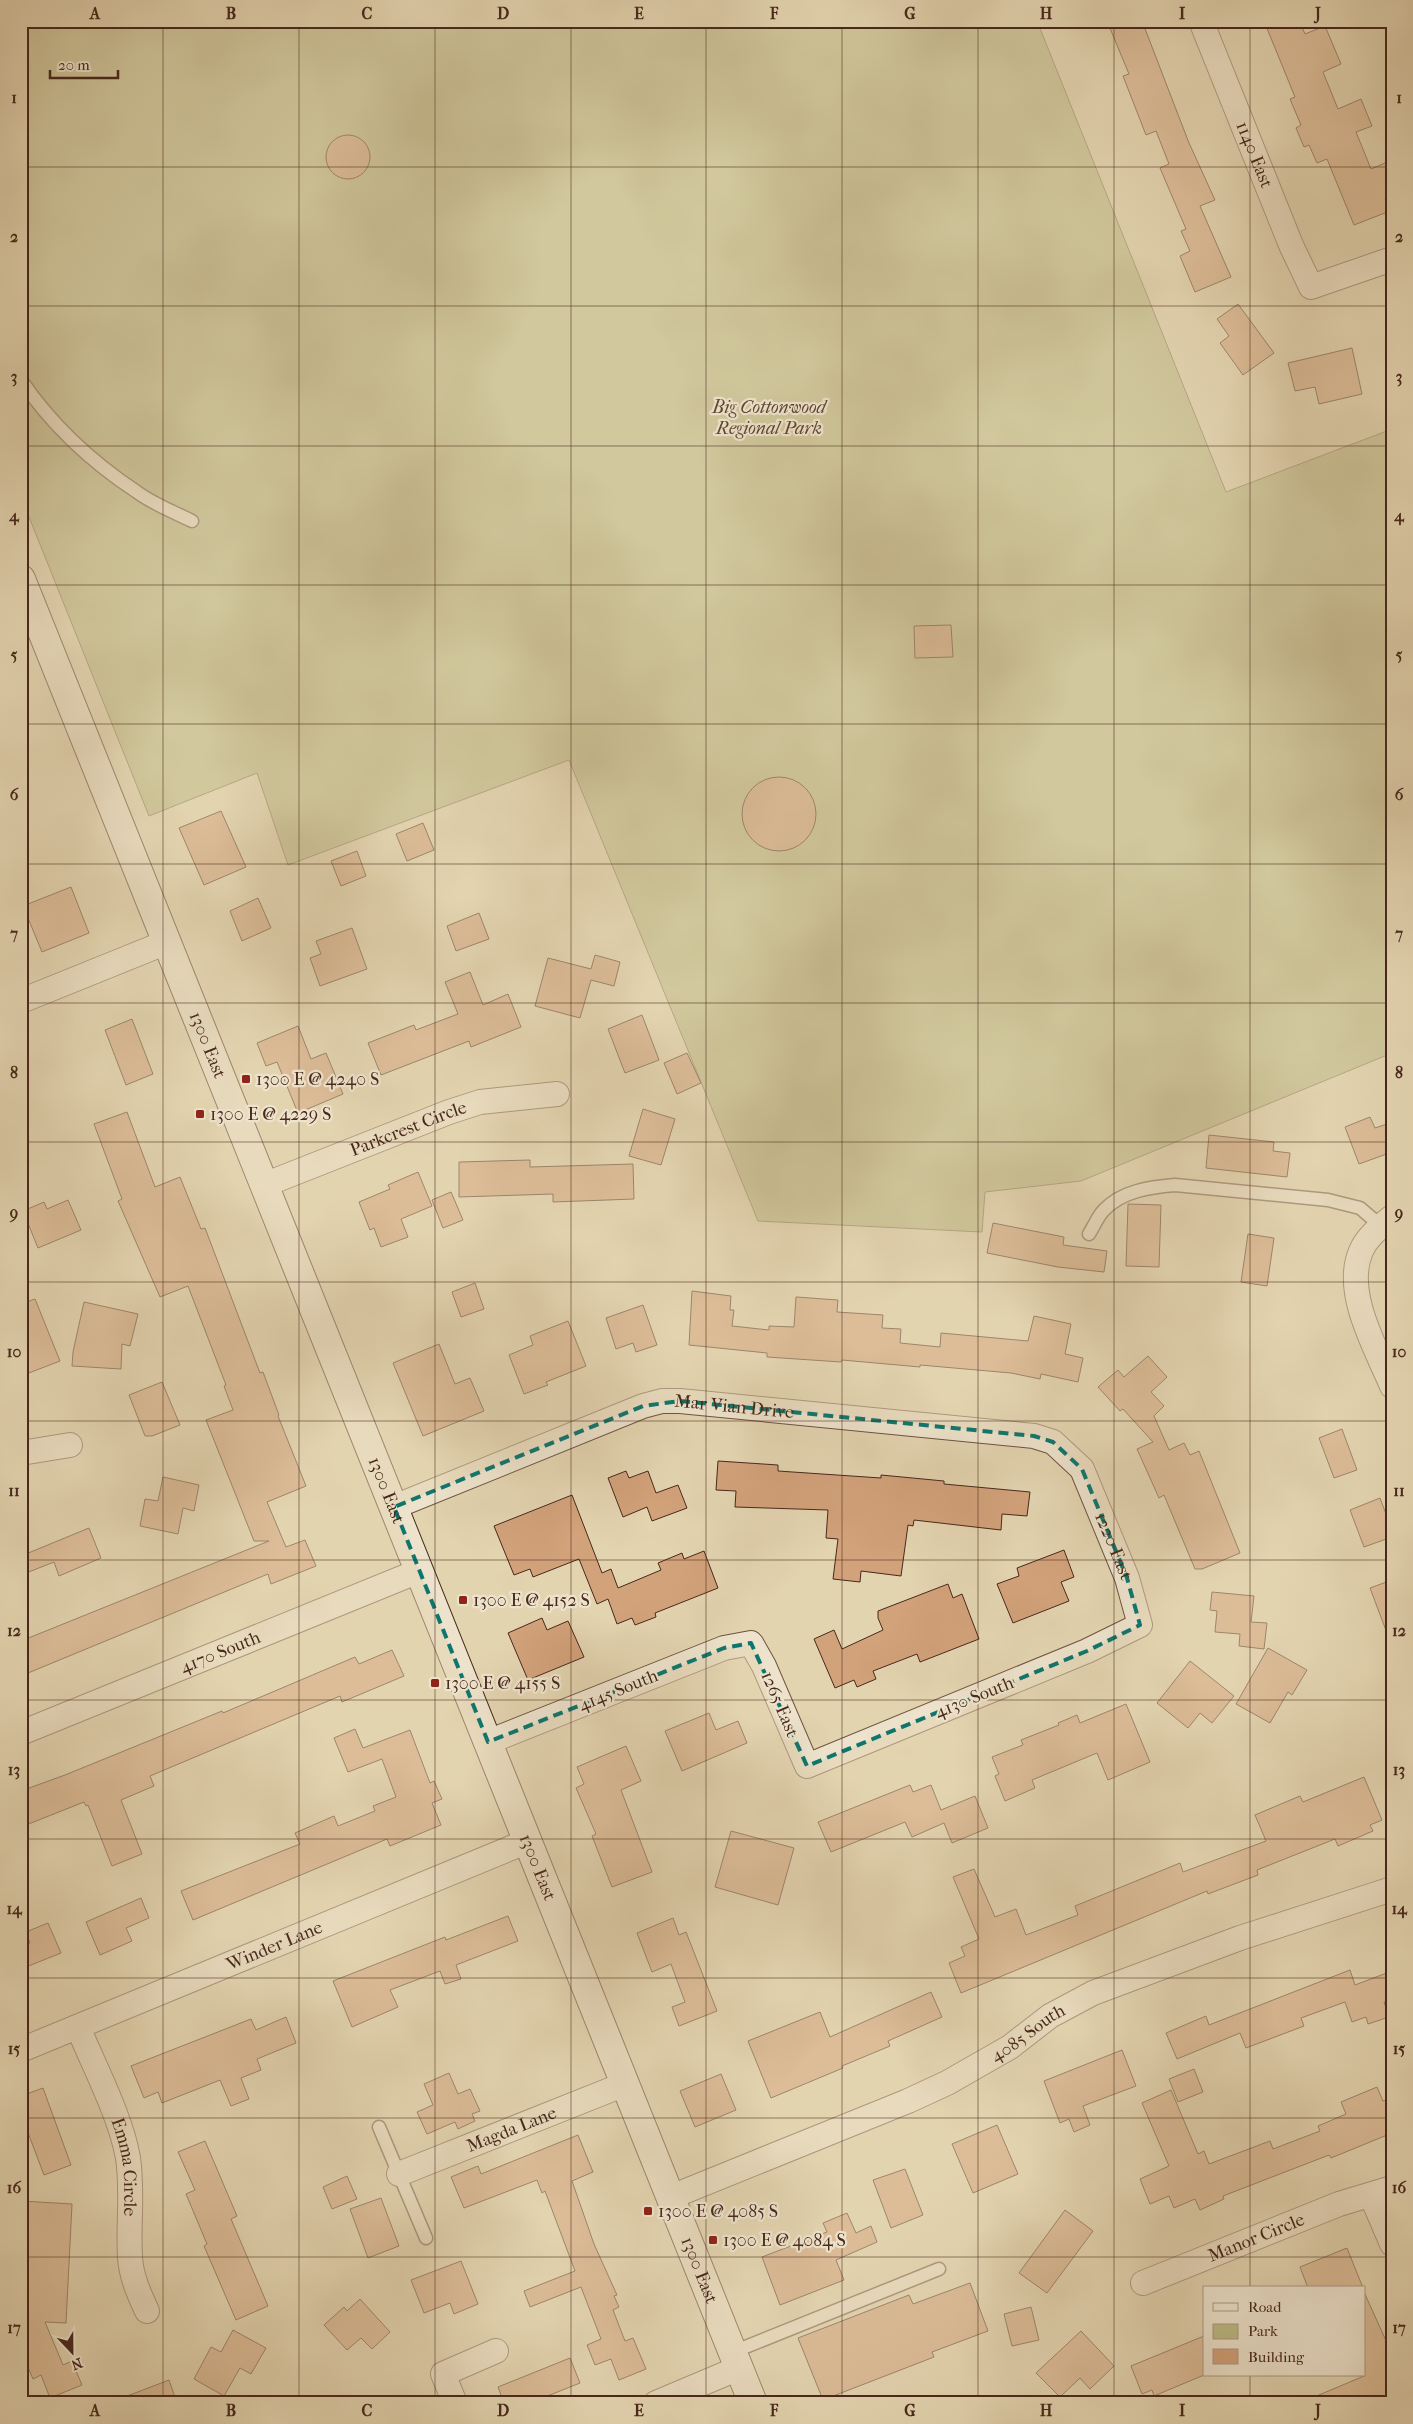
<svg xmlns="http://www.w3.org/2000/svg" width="1413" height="2424" viewBox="0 0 1413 2424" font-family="'IM FELL French Canon',serif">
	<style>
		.green { fill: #bbbb86; stroke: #827251 }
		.building { fill: #d2a27b; stroke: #48281c }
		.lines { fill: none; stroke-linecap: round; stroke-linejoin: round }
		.lane-casing { stroke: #6f5341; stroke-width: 15 }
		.street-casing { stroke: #6f5341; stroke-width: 26 }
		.secondary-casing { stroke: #48281c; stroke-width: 30 }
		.lane { stroke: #ede3cc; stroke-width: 12 }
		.street { stroke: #ede3cc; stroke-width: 24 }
		.secondary { stroke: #ede3cc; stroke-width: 28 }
		.marked { fill: none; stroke: #0f766e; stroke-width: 4; stroke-dasharray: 10 6; stroke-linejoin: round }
		.grid { fill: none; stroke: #48281c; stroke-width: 1; stroke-opacity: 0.55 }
		.poi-dot { fill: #8f2418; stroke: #ede3cc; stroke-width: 2 }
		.labels { text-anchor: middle; stroke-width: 4.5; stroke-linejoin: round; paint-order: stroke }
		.street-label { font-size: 18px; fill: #48281c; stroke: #ede3cc }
		.park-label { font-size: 18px; font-style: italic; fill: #5f4531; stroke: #ede3cc }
		.poi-label { font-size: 18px; fill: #48281c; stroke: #ede3cc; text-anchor: start }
		.neatline { fill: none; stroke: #48281c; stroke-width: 2 }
		.grid-label { font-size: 16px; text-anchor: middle; font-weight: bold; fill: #48281c }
	</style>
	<rect width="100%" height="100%" fill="#e3d4b0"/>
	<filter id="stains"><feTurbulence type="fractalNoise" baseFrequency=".004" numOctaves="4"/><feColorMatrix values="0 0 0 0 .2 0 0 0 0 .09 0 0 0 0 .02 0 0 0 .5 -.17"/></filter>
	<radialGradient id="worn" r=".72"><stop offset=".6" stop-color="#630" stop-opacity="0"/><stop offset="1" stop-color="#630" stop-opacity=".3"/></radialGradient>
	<path class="green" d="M21 21H1037L1226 492 1392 429V1053L1081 1181 985 1192 982 1232 758 1221 569 760 288 865 257 773 149 816 21 497Z"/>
	<path class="building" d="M1107 21H1142L1189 143 1215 200 1200 206 1231 277 1195 292 1180 256 1190 251 1181 231 1186 229 1160 168 1169 164 1156 131 1146 135 1123 76 1129 74Z
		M1264 21H1299L1305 34 1325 26 1341 64 1323 72 1338 109 1361 99 1372 126 1356 132 1371 169 1392 160V197L1385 199 1390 211 1354 225 1327 159 1317 163 1309 145 1304 147 1296 128 1301 125 1290 99 1295 97Z
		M326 157a22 22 0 1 1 44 0a22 22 0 1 1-44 0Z
		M1238 304 1274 353 1243 375 1220 343 1229 336 1217 319Z
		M1352 348 1362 394 1319 404 1315 387 1295 391 1288 363Z
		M951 625 953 657 915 658 914 626Z
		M742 814a37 37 0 1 1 74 0a37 37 0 1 1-74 0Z
		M221 811 246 867 204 885 179 828Z
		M423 823 434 850 407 861 396 834Z
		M357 851 366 876 341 886 331 861Z
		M71 887 89 933 42 952 23 906Z
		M258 898 271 928 242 941 230 911Z
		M479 913 489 939 456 951 447 926Z
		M352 928 367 969 320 986 310 958 321 954 316 941Z
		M595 955 620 962 614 986 591 980 580 1018 535 1006 548 958 591 969Z
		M470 972 483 1005 508 994 521 1027 471 1047 469 1041 381 1075 368 1043 414 1025 416 1030 458 1014 445 982Z
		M642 1015 659 1060 625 1073 608 1029Z
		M132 1019 153 1074 126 1085 105 1030Z
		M298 1026 311 1059 326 1053 343 1094 298 1113 277 1062 266 1066 257 1043Z
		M687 1053 701 1083 677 1094 664 1063Z
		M643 1109 675 1119 661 1165 629 1156Z
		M127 1112 155 1187 180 1177 201 1229 205 1228 260 1373 263 1372 279 1415 278 1416 306 1486 267 1502 286 1547 305 1540 316 1566 271 1584 268 1574 28 1673 21 1657V1641L269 1541H254L206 1420 233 1410 224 1386 226 1385 188 1286 160 1297 118 1201 122 1199 94 1124Z
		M1370 1117 1375 1128 1387 1124 1392 1135V1152L1359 1164 1345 1127Z
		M1209 1135 1274 1142 1273 1151 1290 1153 1287 1177 1206 1168Z
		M530 1160V1167L633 1164 634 1199 553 1202V1194L459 1197V1162Z
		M418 1172 432 1206 401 1219 408 1237 381 1247 374 1228 370 1230 359 1202 390 1189 388 1185Z
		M451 1192 463 1220 443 1228 432 1200Z
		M68 1200 81 1230 38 1248 23 1211 44 1202 47 1209Z
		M1128 1204 1161 1205 1159 1267 1126 1266Z
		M993 1223 1064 1237 1063 1245 1107 1251 1104 1272 1058 1267 987 1253Z
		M1248 1234 1274 1238 1267 1286 1241 1282Z
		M475 1283 484 1309 461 1317 452 1292Z
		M692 1291 731 1296 730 1310H734L732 1326 769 1330V1326L794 1327 796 1297 838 1300 837 1312 883 1315 882 1328 901 1329 900 1343 940 1347 941 1333 1028 1341 1034 1316 1071 1324 1065 1354 1083 1358 1078 1382 1041 1374 1040 1379 1011 1373 920 1365V1367L842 1360 841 1362 767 1357V1353L689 1345Z
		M35 1299 60 1361 21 1376V1304Z
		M84 1302 138 1314 130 1346 122 1344 121 1369 72 1366 73 1352Z
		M643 1305 657 1345 636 1352 633 1343 616 1349 606 1318Z
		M568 1321 586 1366 546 1382 548 1385 524 1394 509 1355 533 1345 530 1336Z
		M439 1344 455 1384 470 1378 484 1411 423 1436 393 1363Z
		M1148 1356 1167 1377 1151 1392 1164 1406 1154 1416 1169 1450 1184 1443 1190 1455 1199 1451 1240 1553 1202 1569H1195L1164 1495 1159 1498 1137 1449 1153 1442 1123 1409 1120 1411 1098 1387 1118 1370 1124 1377Z
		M162 1382 180 1425 152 1436H145L129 1395Z
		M1342 1429 1357 1470 1334 1478 1319 1438Z
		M718 1461 778 1465V1471L881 1478V1475L944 1481V1484L1030 1492 1027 1516 1002 1514 1001 1530 914 1520 913 1526 908 1525 901 1576 861 1571 860 1582 833 1579 838 1539 826 1538 828 1510 735 1507 736 1491 716 1490Z
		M626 1471 629 1478 648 1471 656 1493 678 1485 687 1508 652 1521 647 1507 623 1517 608 1478Z
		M163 1477 199 1485 194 1511 183 1508 178 1534 140 1526 145 1499 158 1501Z
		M572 1495 602 1573 611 1569 618 1588 661 1570 658 1563 682 1553 684 1559 704 1551 718 1588 655 1613 656 1617 635 1625 632 1618 617 1624 608 1599 597 1604 579 1559 533 1577 530 1569 514 1575 494 1526Z
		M1380 1498 1392 1530V1537L1364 1547 1350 1510Z
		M89 1528 101 1558 59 1576 54 1562 21 1575V1556Z
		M1064 1550 1074 1577 1061 1582 1069 1601 1013 1623 997 1584 1019 1576 1017 1568Z
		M1392 1580V1640L1390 1641 1370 1588Z
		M948 1584 953 1598 962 1594 979 1639 920 1662 917 1654 873 1671 876 1679 857 1687 854 1680 835 1688 814 1639 834 1630 842 1649 883 1630 878 1618V1611Z
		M1212 1592 1254 1596 1251 1622 1267 1623 1264 1649 1239 1646 1240 1634 1215 1632 1217 1611 1210 1610Z
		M542 1618 547 1630 568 1621 584 1657 528 1680 508 1633Z
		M1268 1648 1307 1670 1292 1695 1288 1692 1270 1723 1236 1704Z
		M392 1650 404 1676 342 1702 340 1696 150 1776 154 1786 121 1800 142 1854 112 1866 88 1805 86 1806 84 1802 21 1827V1791L65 1775 222 1711 223 1713 355 1657 359 1664Z
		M1190 1661 1234 1696 1212 1723 1200 1713 1188 1728 1157 1703Z
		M1126 1704 1150 1762 1108 1780 1097 1753 1032 1780 1035 1788 1005 1801 995 1776 999 1774 992 1757 1023 1745 1021 1740 1059 1725 1058 1723 1077 1715 1080 1723Z
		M709 1713 716 1730 738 1721 747 1743 682 1771 665 1731Z
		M355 1729 363 1748 410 1730 430 1783 434 1781 442 1799 432 1803 441 1825 390 1846 387 1839 193 1920 181 1891 300 1844 295 1833 334 1816 338 1826 375 1811 373 1806 396 1797 382 1759 348 1772 334 1738Z
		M626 1746 641 1781 621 1790 652 1872 612 1887 592 1836 596 1834 576 1788 584 1784 577 1767Z
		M1364 1777 1382 1820 1370 1825 1373 1831 1338 1846 1335 1839 1257 1870 1258 1875 1208 1894 1207 1891 961 1993 949 1963 965 1956 961 1947 979 1939 953 1877 974 1869 995 1917 1016 1909 1026 1935 1078 1915 1075 1906 1180 1863 1183 1872 1266 1841 1255 1815 1300 1796 1303 1802Z
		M910 1785 913 1792 931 1785 941 1810 975 1796 988 1828 952 1843 944 1823 912 1837 905 1822 831 1852 818 1822Z
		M731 1831 794 1848 778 1905 715 1887Z
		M141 1898 149 1918 126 1928 132 1941 100 1955 86 1922Z
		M508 1916 518 1941 456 1965 461 1979 445 1984 440 1971 390 1990 398 2007 352 2027 333 1981 445 1937 446 1940Z
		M673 1918 679 1935 686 1932 717 2011 679 2026 672 2007 685 2002 671 1964 652 1972 637 1933Z
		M48 1923 61 1953 21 1969V1946L30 1943 26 1932Z
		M1350 1970 1355 1985 1392 1971V1999L1384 2002 1389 2017 1368 2024 1366 2017 1352 2022 1345 2002 1301 2018 1304 2026 1246 2048 1240 2033 1177 2059 1166 2033 1206 2016 1209 2025Z
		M931 1992 942 2017 888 2041 890 2046 842 2066 843 2068 771 2098 748 2041 820 2012 830 2037Z
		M286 2017 296 2043 257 2059 261 2070 241 2078 249 2099 231 2106 220 2080 162 2103 158 2092 144 2098 131 2066 251 2019 256 2030Z
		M1122 2050 1136 2086 1083 2106 1090 2125 1074 2132 1069 2119 1060 2123 1044 2081Z
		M1194 2069 1203 2092 1178 2102 1169 2079Z
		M449 2073 458 2094 470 2089 480 2111 472 2114 475 2121 458 2129 455 2122 427 2134 417 2112 433 2105 424 2084Z
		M721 2074 736 2110 695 2127 680 2091Z
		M1377 2087 1383 2101 1392 2098V2133L1331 2158 1329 2155 1223 2196 1224 2199 1200 2210 1195 2199 1174 2208 1169 2196 1150 2204 1140 2179 1169 2166 1142 2103 1171 2090 1198 2154 1204 2151 1209 2164 1270 2141 1273 2149 1320 2131 1318 2126 1346 2114 1341 2102Z
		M43 2088 71 2165 44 2175 21 2114V2096Z
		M997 2125 1018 2174 973 2193 952 2144Z
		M578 2135 593 2172 572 2181 594 2244 617 2295 614 2296 619 2307 613 2310 625 2341 633 2338 646 2369 619 2380 611 2359 595 2365 587 2345 601 2339 581 2287 530 2307 524 2291 575 2271 545 2191 542 2193 537 2180 464 2208 451 2177 478 2166 481 2174Z
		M205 2141 237 2216 231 2219 268 2306 236 2320 204 2246 207 2244 186 2194 195 2190 178 2152Z
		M905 2169 923 2215 891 2228 873 2180Z
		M347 2176 357 2199 332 2209 323 2187Z
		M381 2198 399 2246 368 2258 350 2209Z
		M21 2201 72 2204 66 2323 45 2322 63 2365 72 2361 82 2385 50 2398 41 2375 33 2379 21 2351Z
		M1065 2210 1093 2231 1047 2293 1019 2273Z
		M847 2213 856 2233 871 2226 877 2242 836 2260 844 2280 780 2305 762 2257 827 2232 823 2223Z
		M1347 2248 1363 2288H1308L1300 2267Z
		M461 2261 478 2304 454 2314 450 2303 424 2313 411 2280Z
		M970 2283 988 2331 932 2352 934 2357 823 2400 798 2338 909 2295 913 2304Z
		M1364 2292 1392 2354V2403H1300L1364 2376Z
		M360 2299 390 2332 372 2349 361 2338 347 2350 324 2325 344 2307 347 2311Z
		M1031 2307 1039 2340 1012 2346 1004 2314Z
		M233 2330 266 2348 251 2374 240 2368 224 2396 194 2379 211 2347 221 2352Z
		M1081 2331 1114 2366 1090 2389 1080 2378 1060 2397 1036 2373Z
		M1204 2336V2375L1154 2396 1152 2390 1142 2394 1131 2366Z
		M570 2358 580 2383 530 2403H504L498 2387Z
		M169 2380 177 2403H114V2401Z"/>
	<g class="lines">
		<defs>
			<path id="lane" d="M21 380C51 424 93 463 137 492 153 504 174 512 192 521
				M1089 1234C1094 1226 1098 1216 1104 1210 1122 1191 1150 1187 1175 1185L1328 1200 1360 1208 1381 1226
				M379 2127 426 2238
				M733 2352 939 2269"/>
			<g id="street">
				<path id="s1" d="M1201 21 1291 245 1311 287 1392 259"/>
				<path d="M21 1001 167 942"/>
				<path id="s2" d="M264 1185 449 1112 480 1102 557 1094"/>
				<path d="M1392 1217C1380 1227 1367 1237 1361 1251 1343 1292 1376 1348 1392 1386"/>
				<path d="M21 1453 70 1445"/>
				<path id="s3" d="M394 1507 643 1406 662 1401H680L1034 1436 1053 1442 1082 1469 1127 1578 1140 1625 1087 1651 807 1766 764 1666 751 1643 724 1648 488 1742"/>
				<path id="s4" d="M21 1733 419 1571"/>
				<path id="s5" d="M78 2027C94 2066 121 2117 128 2158 133 2191 128 2224 130 2257 131 2276 139 2294 147 2311"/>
				<path id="s6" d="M21 2050 528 1841"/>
				<path id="s7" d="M399 2174 625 2084"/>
				<path d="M1371 2195 1392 2244"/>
				<path id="s8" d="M671 2197 908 2101 947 2083 1010 2047 1050 2016 1093 1993 1240 1938 1392 1889"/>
				<path id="s9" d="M1143 2283 1339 2204 1392 2188"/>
				<path d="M455 2403 443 2374 496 2351"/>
				<path d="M656 2403 739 2368"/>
			</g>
			<g id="secondary">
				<path id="s10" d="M21 579 753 2403"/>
			</g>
		</defs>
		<use href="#lane" class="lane-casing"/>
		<use href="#street" class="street-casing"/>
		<use href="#secondary" class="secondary-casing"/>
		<use href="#lane" class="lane"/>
		<use href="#street" class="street"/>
		<use href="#secondary" class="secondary"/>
	</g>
	<path d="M0 0H1413V2424H0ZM680 1401 1034 1436 1053 1442 1082 1469 1127 1578 1140 1625 1087 1651 807 1766 751 1643 724 1648 488 1742 394 1507 643 1406Z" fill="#e3d4b0" fill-opacity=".55" fill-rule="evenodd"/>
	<path class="marked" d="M680 1401 1034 1436 1053 1442 1082 1469 1127 1578 1140 1625 1087 1651 807 1766 751 1643 724 1648 488 1742 394 1507 643 1406Z"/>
	<path class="grid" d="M163 21V2403M299 21V2403M435 21V2403M571 21V2403M706 21V2403M842 21V2403M978 21V2403M1114 21V2403M1250 21V2288M21 167H1392M21 306H1392M21 446H1392M21 585H1392M21 724H1392M21 864H1392M21 1003H1392M21 1142H1392M21 1282H1392M21 1421H1392M21 1560H1392M21 1700H1392M21 1839H1392M21 1978H1392M21 2118H1392M21 2257H1392M1250 2375V2403"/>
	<g class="poi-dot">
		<rect x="241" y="1074" width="10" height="10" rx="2.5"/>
		<rect x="195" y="1109" width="10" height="10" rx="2.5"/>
		<rect x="458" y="1595" width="10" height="10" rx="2.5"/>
		<rect x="430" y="1678" width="10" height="10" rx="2.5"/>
		<rect x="643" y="2206" width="10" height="10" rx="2.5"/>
		<rect x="708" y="2235" width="10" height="10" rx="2.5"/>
	</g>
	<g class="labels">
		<g class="street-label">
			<text dy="6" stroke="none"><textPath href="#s1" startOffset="144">1140 East</textPath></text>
			<text dy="6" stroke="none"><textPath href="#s10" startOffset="502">1300 East</textPath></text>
			<text dy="6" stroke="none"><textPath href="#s2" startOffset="155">Parkcrest Circle</textPath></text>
			<text dy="6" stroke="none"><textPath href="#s3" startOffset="361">Mar Vian Drive</textPath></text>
			<text dy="6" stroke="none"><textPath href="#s10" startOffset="982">1300 East</textPath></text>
			<text dy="6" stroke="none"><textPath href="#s3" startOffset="805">1220 East</textPath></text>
			<text dy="6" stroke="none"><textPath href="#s4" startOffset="215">4170 South</textPath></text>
			<text transform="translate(618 1690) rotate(-22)" y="6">4145 South</text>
			<text transform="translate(974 1697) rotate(-22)" y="6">4130 South</text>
			<text transform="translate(780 1704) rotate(67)" y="6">1265 East</text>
			<text dy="6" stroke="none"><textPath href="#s10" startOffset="1388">1300 East</textPath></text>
			<text dy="6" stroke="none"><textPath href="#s6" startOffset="274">Winder Lane</textPath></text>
			<text dy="6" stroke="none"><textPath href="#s8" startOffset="394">4085 South</textPath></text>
			<text dy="6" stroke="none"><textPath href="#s7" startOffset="121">Magda Lane</textPath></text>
			<text dy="6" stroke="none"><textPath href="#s5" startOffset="149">Emma Circle</textPath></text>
			<text dy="6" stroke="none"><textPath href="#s9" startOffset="122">Manor Circle</textPath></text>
			<text dy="6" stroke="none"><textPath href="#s10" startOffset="1822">1300 East</textPath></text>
		</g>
		<g class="park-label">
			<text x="769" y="413">Big Cottonwood<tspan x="769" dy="21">Regional Park</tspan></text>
		</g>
		<g class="poi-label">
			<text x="256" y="1085">1300 E @ 4240 S</text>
			<text x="210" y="1120">1300 E @ 4229 S</text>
			<text x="473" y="1606">1300 E @ 4152 S</text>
			<text x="445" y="1689">1300 E @ 4155 S</text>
			<text x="658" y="2217">1300 E @ 4085 S</text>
			<text x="723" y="2246">1300 E @ 4084 S</text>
		</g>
	</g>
	<rect width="1413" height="2424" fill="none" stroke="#e3d4b0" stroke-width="55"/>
	<rect x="1203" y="2286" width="162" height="90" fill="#ede3cc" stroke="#ab9886"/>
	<rect x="1213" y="2303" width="25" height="8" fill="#ede3cc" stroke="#ab9886"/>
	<text x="1248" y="2312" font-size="15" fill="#48281c">Road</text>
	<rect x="1213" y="2324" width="25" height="15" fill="#bbbb86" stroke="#ab9886"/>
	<text x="1248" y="2336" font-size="15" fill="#48281c">Park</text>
	<rect x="1213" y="2349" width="25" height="15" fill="#d2a27b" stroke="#ab9886"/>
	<text x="1248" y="2362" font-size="15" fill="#48281c">Building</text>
	<g transform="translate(72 2352) rotate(158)" stroke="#ede3cc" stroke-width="4" paint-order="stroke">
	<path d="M0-4L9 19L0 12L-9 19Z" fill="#48281c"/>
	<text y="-8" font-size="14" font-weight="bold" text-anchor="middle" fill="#48281c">N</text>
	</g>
	<path d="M50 70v8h68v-8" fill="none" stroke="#48281c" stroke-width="2.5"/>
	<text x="58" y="70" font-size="15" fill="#48281c" stroke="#ede3cc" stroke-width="4" paint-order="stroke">20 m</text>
	<rect x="28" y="28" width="1358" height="2368" class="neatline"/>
	<g class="grid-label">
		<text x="95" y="19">A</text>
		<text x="231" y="19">B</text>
		<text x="367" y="19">C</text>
		<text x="503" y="19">D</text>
		<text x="639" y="19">E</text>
		<text x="774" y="19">F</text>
		<text x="910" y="19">G</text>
		<text x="1046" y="19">H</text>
		<text x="1182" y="19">I</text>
		<text x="1318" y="19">J</text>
		<text x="14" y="103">1</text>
		<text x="1399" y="103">1</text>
		<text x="14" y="242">2</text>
		<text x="1399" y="242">2</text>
		<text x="14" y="382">3</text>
		<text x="1399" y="382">3</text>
		<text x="14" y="521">4</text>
		<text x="1399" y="521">4</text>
		<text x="14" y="660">5</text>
		<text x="1399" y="660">5</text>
		<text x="14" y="800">6</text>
		<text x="1399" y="800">6</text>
		<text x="14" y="939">7</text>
		<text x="1399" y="939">7</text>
		<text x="14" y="1078">8</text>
		<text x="1399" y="1078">8</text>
		<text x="14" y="1218">9</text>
		<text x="1399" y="1218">9</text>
		<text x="14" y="1357">10</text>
		<text x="1399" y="1357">10</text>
		<text x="14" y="1496">11</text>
		<text x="1399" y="1496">11</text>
		<text x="14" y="1636">12</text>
		<text x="1399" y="1636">12</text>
		<text x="14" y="1775">13</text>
		<text x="1399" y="1775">13</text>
		<text x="14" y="1914">14</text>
		<text x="1399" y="1914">14</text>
		<text x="14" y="2054">15</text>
		<text x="1399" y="2054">15</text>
		<text x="14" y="2193">16</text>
		<text x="1399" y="2193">16</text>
		<text x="14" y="2333">17</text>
		<text x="1399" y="2333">17</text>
		<text x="95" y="2416">A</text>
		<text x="231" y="2416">B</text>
		<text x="367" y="2416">C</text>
		<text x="503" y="2416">D</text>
		<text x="639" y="2416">E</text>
		<text x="774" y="2416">F</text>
		<text x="910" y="2416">G</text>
		<text x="1046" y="2416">H</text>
		<text x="1182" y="2416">I</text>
		<text x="1318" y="2416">J</text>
	</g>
	<rect width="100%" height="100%" filter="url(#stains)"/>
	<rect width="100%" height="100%" fill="url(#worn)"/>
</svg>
